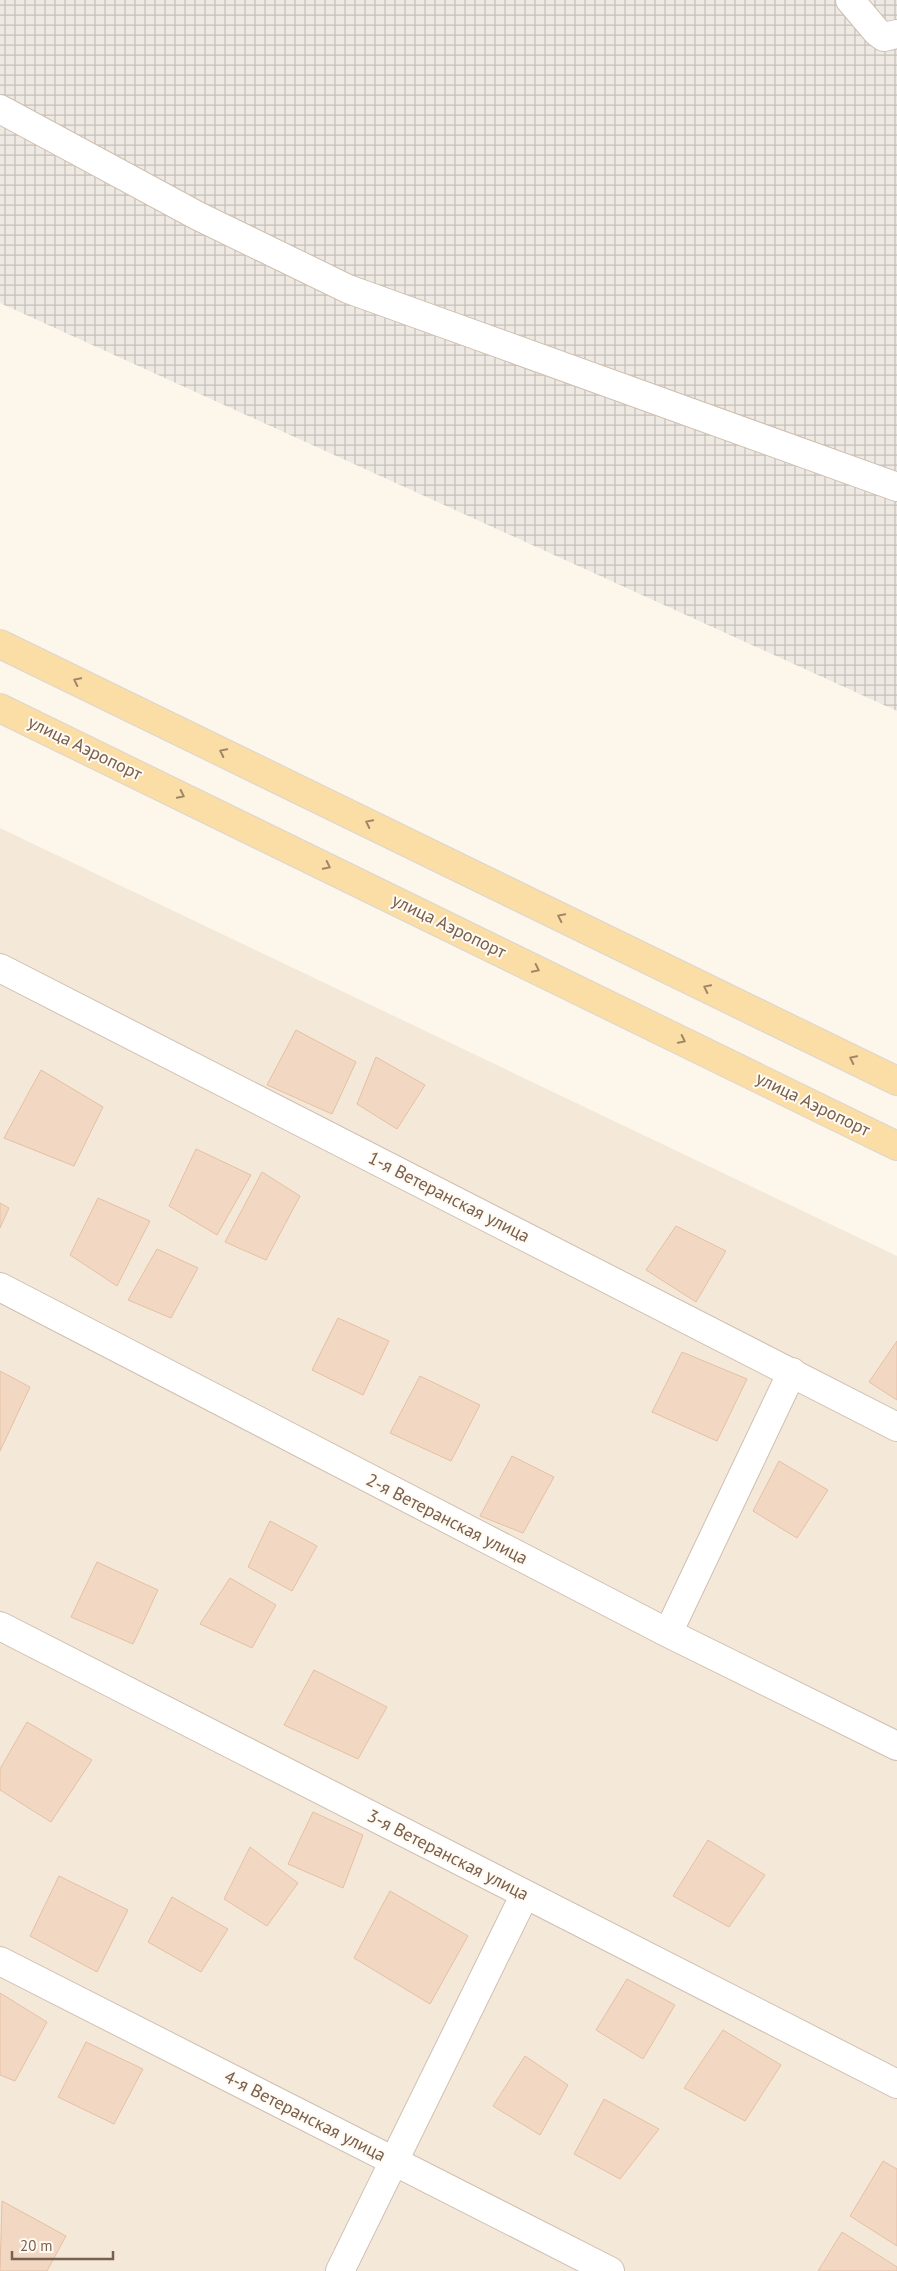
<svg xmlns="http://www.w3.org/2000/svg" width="897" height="2271" viewBox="0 0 897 2271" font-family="'PT Sans',sans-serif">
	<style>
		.residential { fill: #f4e9d9 }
		.industrial { fill: url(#industrial-grid) }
		.building { fill: #f2d8c3; stroke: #e5bfa3 }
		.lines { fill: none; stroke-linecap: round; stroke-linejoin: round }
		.minor-casing { stroke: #d0bfb0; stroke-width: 30 }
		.major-casing { stroke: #dcd5d1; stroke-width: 30 }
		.minor { stroke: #fff; stroke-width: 28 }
		.major { stroke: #fadea5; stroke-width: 28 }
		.oneway { stroke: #a08567 }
		.labels { text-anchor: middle; stroke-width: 4; stroke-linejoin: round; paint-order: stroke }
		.street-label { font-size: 18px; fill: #795f4d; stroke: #fffaf2 }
	</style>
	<defs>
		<pattern id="industrial-grid" width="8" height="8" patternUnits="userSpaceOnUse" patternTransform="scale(1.25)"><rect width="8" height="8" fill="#eee9e3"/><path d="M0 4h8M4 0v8" fill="none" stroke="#c6c0ba"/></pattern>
	</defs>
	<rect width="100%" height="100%" fill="#fdf7eb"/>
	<path class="residential" d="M0 828 897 1256V2271H0Z"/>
	<path class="industrial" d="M0 0H897V711L0 303Z"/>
	<path class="building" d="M296 1030 356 1062 332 1114 267 1085Z
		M376 1057 425 1085 397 1129 357 1104Z
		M41 1070 103 1107 74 1166 4 1138Z
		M196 1149 251 1175 217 1235 169 1206Z
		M262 1172 300 1196 266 1260 225 1242Z
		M98 1198 150 1221 117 1286 70 1255Z
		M0 1203 9 1208 0 1228Z
		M676 1226 726 1251 696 1302 646 1270Z
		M157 1249 198 1268 171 1318 128 1300Z
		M338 1318 389 1341 363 1395 312 1370Z
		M897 1341V1400L869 1382Z
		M682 1352 747 1379 717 1441 652 1412Z
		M0 1371 30 1387 0 1451Z
		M420 1376 480 1405 451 1461 390 1433Z
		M512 1456 554 1477 523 1533 480 1516Z
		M779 1461 828 1490 797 1538 753 1511Z
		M270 1521 317 1546 292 1591 248 1567Z
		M97 1562 158 1590 133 1644 71 1617Z
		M230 1578 276 1605 252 1648 200 1624Z
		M314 1670 387 1707 358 1759 284 1725Z
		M27 1722 92 1760 51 1822 0 1790V1769Z
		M313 1812 363 1835 343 1888 288 1864Z
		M708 1840 765 1875 729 1927 673 1896Z
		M250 1847 298 1883 267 1926 224 1899Z
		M59 1876 128 1910 97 1972 30 1936Z
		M390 1891 468 1936 430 2004 354 1958Z
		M172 1897 228 1929 201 1972 148 1942Z
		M627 1979 675 2005 643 2059 596 2030Z
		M0 1993 47 2022 15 2081 0 2075Z
		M723 2030 781 2065 745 2121 684 2088Z
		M86 2042 143 2069 114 2124 58 2097Z
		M525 2056 568 2085 540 2135 493 2106Z
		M604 2099 659 2129 620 2179 574 2154Z
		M883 2161 897 2169V2246L850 2216Z
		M2 2201 66 2236 47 2271H0Z
		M842 2232 897 2267V2271H818Z"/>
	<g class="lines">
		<defs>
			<path id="minor" d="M850 0 877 32 884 37 897 34
				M0 109 198 216 348 289 897 487
				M0 968 897 1427
				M0 1287 668 1633 897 1746
				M0 1626 897 2084
				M668 1633 792 1372
				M0 1961 610 2271
				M340 2271 525 1894"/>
			<path id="major" d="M0 644 897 1081
				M0 708 897 1146"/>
		</defs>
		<use href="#minor" class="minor-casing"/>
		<use href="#major" class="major-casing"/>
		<use href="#minor" class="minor"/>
		<use href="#major" class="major"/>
	</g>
	<defs><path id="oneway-chevron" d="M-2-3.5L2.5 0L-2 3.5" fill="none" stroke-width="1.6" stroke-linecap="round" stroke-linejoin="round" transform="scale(1.25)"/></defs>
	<g class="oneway">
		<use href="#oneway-chevron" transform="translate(77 681) rotate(-154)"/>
		<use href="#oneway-chevron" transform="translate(223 752) rotate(-154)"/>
		<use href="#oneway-chevron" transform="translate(181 795) rotate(26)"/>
		<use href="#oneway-chevron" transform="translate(369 823) rotate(-154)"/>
		<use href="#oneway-chevron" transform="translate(327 866) rotate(26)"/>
		<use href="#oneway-chevron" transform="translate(561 917) rotate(-154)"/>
		<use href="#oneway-chevron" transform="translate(536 969) rotate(26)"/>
		<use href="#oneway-chevron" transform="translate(707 988) rotate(-154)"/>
		<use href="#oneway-chevron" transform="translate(682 1040) rotate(26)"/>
		<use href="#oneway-chevron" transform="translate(853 1059) rotate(-154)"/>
	</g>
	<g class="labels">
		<g class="street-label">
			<text transform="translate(85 748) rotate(26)" y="6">улица Аэропорт</text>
			<text transform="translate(449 926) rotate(26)" y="6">улица Аэропорт</text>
			<text transform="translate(813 1104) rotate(26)" y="6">улица Аэропорт</text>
			<text transform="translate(449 1197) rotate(27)" y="6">1-я Ветеранская улица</text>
			<text transform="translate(447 1519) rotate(27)" y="6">2-я Ветеранская улица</text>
			<text transform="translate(448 1855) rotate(27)" y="6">3-я Ветеранская улица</text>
			<text transform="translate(305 2116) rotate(27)" y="6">4-я Ветеранская улица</text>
		</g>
	</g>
	<path d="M12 2251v8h101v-8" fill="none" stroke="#795f4d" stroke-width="2.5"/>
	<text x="20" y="2251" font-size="15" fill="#795f4d" stroke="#fffaf2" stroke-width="4" paint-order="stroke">20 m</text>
</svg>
